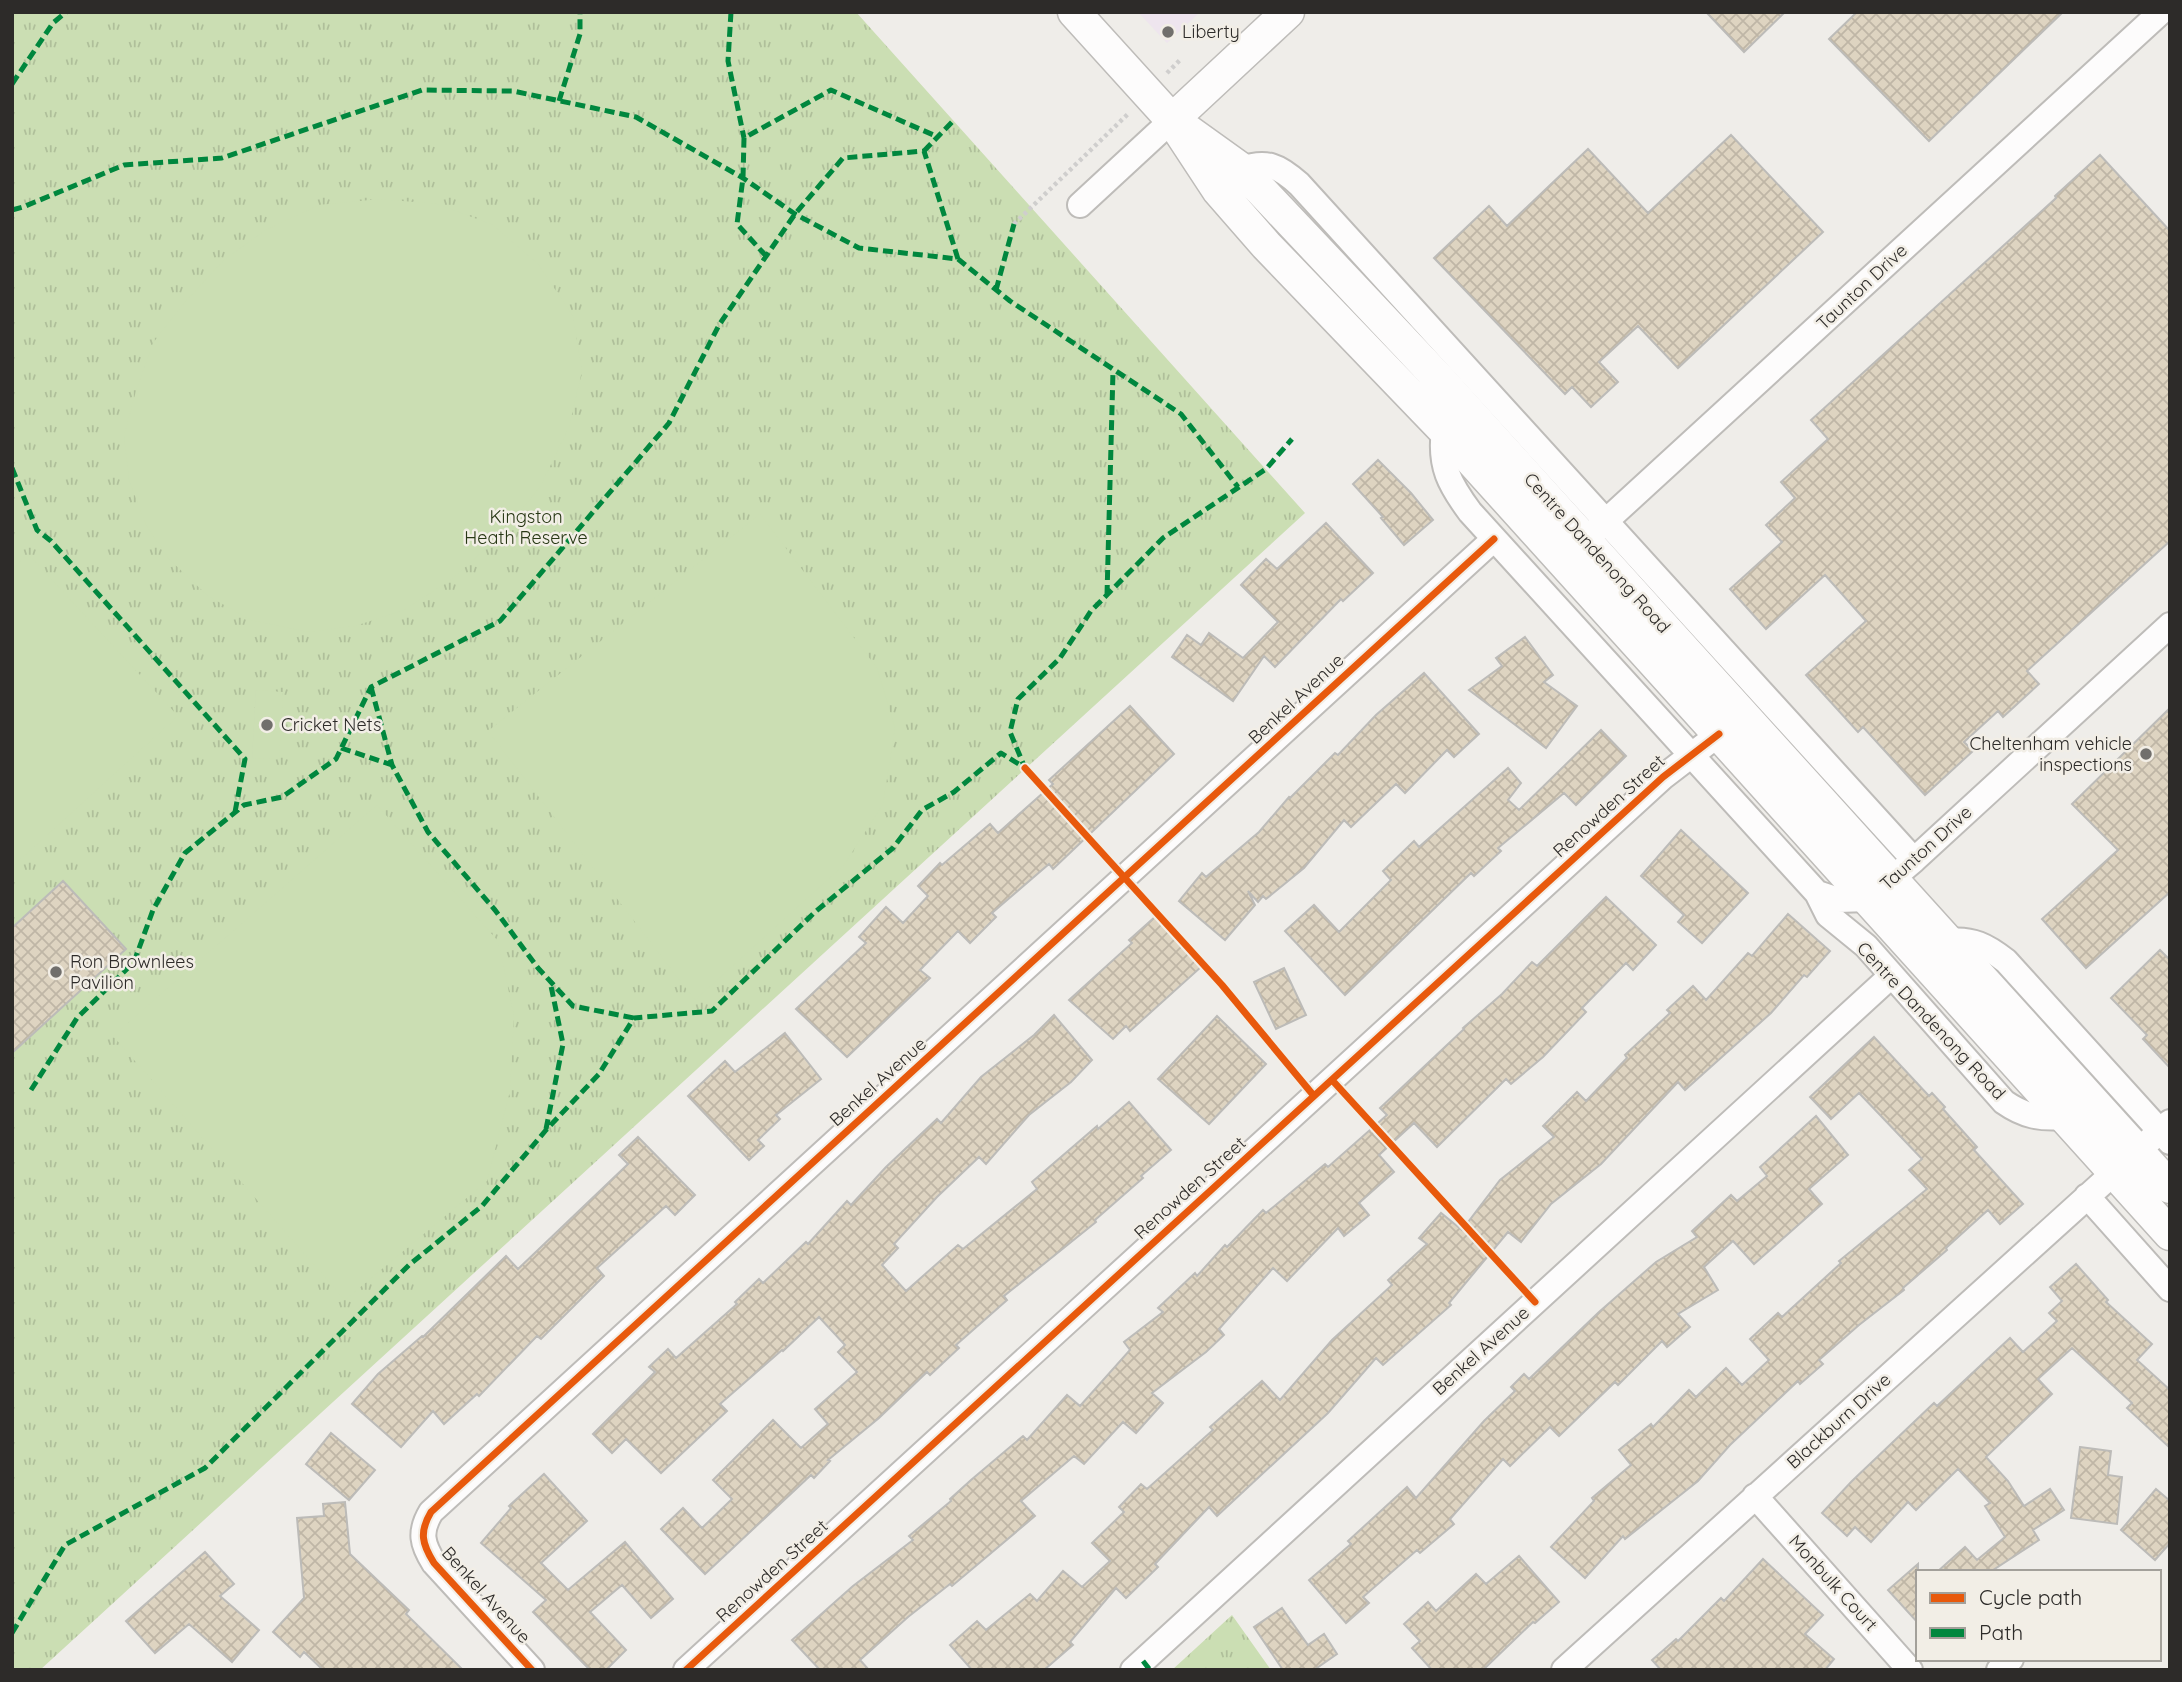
<svg xmlns="http://www.w3.org/2000/svg" width="2182" height="1682" viewBox="0 0 2182 1682" font-family="Quicksand,sans-serif">
	<style>
		.commercial { fill: #eee5ee }
		.grass { fill: url(#grass-tufts) }
		.pitch { fill: #cbdeb3 }
		.building { fill: url(#building-cross-hatch); stroke: #bcbbb8; stroke-width: 2 }
		.lines { fill: none; stroke-linecap: round; stroke-linejoin: round }
		.minor-casing { stroke: #bebcb9; stroke-width: 28 }
		.major-casing { stroke: #bebcb9; stroke-width: 35 }
		.path { stroke: #cfcecd; stroke-width: 4.5; stroke-dasharray: 3.5 3.5; stroke-linecap: butt }
		.minor { stroke: #fdfcfc; stroke-width: 24 }
		.major { stroke: #fdfcfc; stroke-width: 32 }
		.quiet { stroke: #00873e; stroke-width: 5; stroke-dasharray: 10 5; stroke-linecap: butt }
		.cycleway-casing { stroke: #f2eee6; stroke-width: 11 }
		.cycleway { stroke: #e8590c; stroke-width: 7 }
		.poi-dot { fill: #716f6c; stroke: #f2eee6; stroke-width: 2.5 }
		.labels { text-anchor: middle; stroke-width: 5; stroke-linejoin: round; paint-order: stroke }
		.poi-label { font-size: 18px; fill: #2d2b29; stroke: #f2eee6; text-anchor: start }
		.street-label { font-size: 18px; fill: #2d2b29; stroke: #f2eee6 }
		.park-label { font-size: 18px; fill: #283815; stroke: #f2eee6 }
	</style>
	<defs>
		<pattern id="grass-tufts" width="24" height="20" patternUnits="userSpaceOnUse" patternTransform="scale(1.75)"><rect width="24" height="20" fill="#cbdeb3"/><path d="M3 7l-1-3M5 7V3M7 7l1-3M15 17l-1-3M17 17v-4M19 17l1-3" fill="none" stroke="#afbf9a"/></pattern>
		<pattern id="building-cross-hatch" width="8" height="8" patternUnits="userSpaceOnUse" patternTransform="scale(1.75)"><rect width="8" height="8" fill="#ded4c1"/><path d="M0 0l8 8M0 8l8-8" fill="none" stroke="#bfb6a6"/></pattern>
	</defs>
	<rect width="100%" height="100%" fill="#efede9"/>
	<path class="commercial" d="M1138 12H1200L1167 43Z"/>
	<path class="grass" d="M12 12H856L1305 513 40 1670H12Z
		M1232 1615 1271 1670H1172Z"/>
	<path class="pitch" d="M380 199 437 204 493 225 538 264 573 316 582 371 569 427 540 487 501 535 452 579 404 610 355 626 308 632 251 620 208 596 169 559 146 525 129 480 124 436 136 391 153 343 184 303 225 259 266 230 319 205Z
		M760 514 877 668 895 728 883 804 844 865 695 1000 488 731Z
		M28 554 178 716 12 867V569Z
		M256 690 283 692 279 759 252 758Z
		M377 805 498 941 514 1016 510 1091 487 1181 345 1300 113 1036Z"/>
	<path class="building" d="M1706 12H1785L1744 52Z
		M1857 12H2063L1929 141 1829 39Z
		M1731 135 1823 232 1678 368 1638 326 1599 362 1618 382 1591 407 1572 387 1565 394 1434 258 1489 206 1507 226 1588 149 1648 213Z
		M2100 155 2170 231V541L2027 671 2039 684 2003 717 1998 711 1964 742 1973 751 1925 795 1863 727 1858 732 1806 675 1866 621 1825 575 1766 629 1730 589 1782 542 1766 525 1795 498 1781 482 1828 439 1811 420 2056 198 2055 196Z
		M1378 460 1411 493 1433 520 1404 545 1381 518 1383 517 1353 484Z
		M1326 523 1373 573 1343 601 1341 599 1275 667 1264 656 1233 701 1172 657 1187 635 1201 645 1209 633 1243 658 1278 622 1241 585 1266 559 1277 569Z
		M1525 637 1553 675 1544 682 1577 706 1546 748 1469 690 1502 666 1496 658Z
		M1424 673 1479 734 1454 757 1447 750 1405 793 1396 784 1351 827 1344 820 1304 868 1266 899 1263 896 1258 902 1248 891 1255 905 1225 940 1179 901 1202 873 1206 877 1259 832 1289 797 1290 798 1335 753 1338 755 1376 715Z
		M1130 706 1174 754 1053 869 1049 864 992 913 996 917 970 943 958 931 920 970 930 978 847 1057 796 1009 866 943 859 937 886 907 903 923 928 896 918 886 940 863 942 865 990 824 998 833 1053 784 1049 780Z
		M2170 708V892L2086 968 2042 919 2118 850 2072 804Z
		M1601 730 1626 756 1576 805 1564 793 1498 848 1501 851 1474 876 1471 873 1345 995 1285 931 1314 905 1339 932 1391 880 1383 871 1414 841 1419 847 1508 768 1521 783 1508 800 1519 810Z
		M1681 830 1748 893 1702 943 1678 922 1684 915 1641 876Z
		M63 881 126 949 12 1053V928Z
		M1606 897 1656 945 1633 970 1626 963 1582 1008 1586 1012 1543 1057 1511 1084 1506 1079 1437 1147 1414 1123 1379 1155 1394 1172 1359 1203 1369 1215 1344 1236 1338 1228 1287 1281 1273 1268 1219 1329 1224 1335 1206 1352 1152 1393 1163 1403 1136 1433 1123 1422 1084 1464 1074 1456 1021 1501 1035 1516 952 1586 950 1584 908 1617 860 1660 869 1670H820L792 1640 853 1586 913 1540 909 1536 951 1501 950 1499 971 1480 1023 1436 1027 1440 1067 1395 1080 1406 1130 1350 1124 1342 1163 1312 1158 1308 1195 1273 1197 1276 1225 1245 1227 1247 1263 1210 1266 1213 1325 1164 1328 1167 1387 1115 1380 1108 1464 1029 1463 1028 1502 994 1532 962 1537 966Z
		M1788 914 1830 951 1807 977 1804 975 1771 1013 1685 1090 1678 1082 1601 1164 1551 1204 1521 1242 1508 1232 1449 1303 1451 1305 1383 1365 1376 1358 1328 1413 1217 1516 1209 1507 1155 1564 1158 1567 1126 1598 1116 1588 1070 1642 1073 1645 1044 1670H972L950 1645 977 1621 986 1630 1030 1594 1037 1601 1063 1571 1082 1587 1110 1561 1092 1543 1124 1512 1119 1507 1141 1484 1147 1489 1213 1430 1210 1427 1262 1381 1280 1400 1332 1340 1392 1285 1388 1280 1427 1244 1419 1238 1441 1213 1462 1230 1500 1180 1554 1137 1543 1126 1577 1092 1586 1101 1627 1058 1625 1055 1670 1013 1667 1010 1693 986 1706 1000 1748 953 1752 956Z
		M1156 916 1201 967 1130 1031 1126 1026 1113 1039 1069 1000 1132 943 1129 940Z
		M2160 950 2170 960V1068L2143 1039 2147 1035 2111 998Z
		M1284 968 1306 1015 1276 1029 1254 982Z
		M1054 1015 1092 1060 1071 1082 1029 1115 986 1164 979 1157 937 1197 894 1244 898 1248 882 1265 906 1291 958 1245 963 1249 1037 1189 1032 1182 1097 1126 1098 1129 1129 1102 1171 1150 1141 1176 1143 1178 1095 1220 1096 1222 1004 1296 1007 1300 956 1345 959 1348 930 1375 927 1372 879 1418 828 1460 830 1461 814 1478 811 1475 705 1574 661 1529 683 1508 702 1528 732 1499 713 1480 773 1420 801 1448 828 1424 815 1409 857 1372 838 1352 845 1345 819 1317 783 1351 782 1350 720 1404 727 1411 661 1473 626 1439 612 1453 593 1434 655 1372 649 1367 668 1349 676 1358 737 1304 735 1302 759 1279 763 1283 806 1242 808 1244 847 1201 851 1205 886 1167 937 1119 941 1123 981 1077 1034 1035Z
		M1217 1016 1266 1064 1209 1124 1158 1079Z
		M785 1033 821 1079 776 1115 780 1119 758 1140 764 1146 749 1160 688 1096 725 1061 735 1072Z
		M1874 1037 1929 1096 1932 1093 1945 1107 1943 1109 1977 1147 1974 1150 2023 1204 2000 1224 1988 1210 1946 1248 1947 1250 1903 1288 1904 1290 1859 1325 1819 1360 1823 1364 1800 1384 1798 1381 1730 1445 1698 1481 1625 1539 1623 1536 1585 1578 1551 1547 1594 1501 1592 1498 1631 1465 1619 1450 1651 1424 1653 1427 1689 1390 1696 1397 1726 1368 1742 1385 1769 1360 1750 1339 1778 1313 1782 1317 1841 1263 1839 1261 1927 1189 1909 1170 1922 1159 1859 1093 1831 1119 1810 1097Z
		M1816 1116 1848 1155 1809 1189 1822 1204 1754 1264 1733 1241 1704 1267 1718 1290 1678 1314 1690 1327 1667 1347 1662 1341 1618 1385 1615 1382 1559 1436 1550 1427 1510 1466 1503 1459 1450 1519 1454 1524 1420 1553 1417 1550 1363 1597 1369 1603 1346 1623 1309 1580 1351 1544 1348 1541 1407 1487 1416 1498 1484 1421 1515 1391 1511 1387 1524 1374 1529 1379 1599 1312 1656 1262 1697 1237 1692 1231 1731 1195 1737 1201 1767 1176 1760 1167Z
		M638 1137 695 1195 675 1215 666 1206 597 1268 604 1276 541 1339 537 1336 479 1396 477 1394 444 1424 433 1411 401 1447 352 1404 378 1374 422 1336 423 1337 506 1256 518 1269 628 1164 619 1155Z
		M2076 1264 2108 1300 2106 1302 2152 1344 2137 1360 2170 1390V1448L2127 1408 2132 1403 2072 1348 2038 1379 2052 1394 1986 1457 2008 1481 2024 1506 2050 1489 2064 1510 2033 1530 2039 1540 1990 1572H1937L1965 1547 1977 1560 2005 1537 1985 1506 1990 1503 1958 1469 1916 1510 1908 1502 1871 1542 1855 1527 1847 1536 1822 1513 1852 1481 1934 1403 1937 1406 2010 1338 2023 1352 2057 1321 2049 1313 2062 1301 2050 1287Z
		M331 1433 375 1470 349 1500 306 1464Z
		M2080 1447 2111 1451 2108 1475 2122 1477 2117 1524 2071 1518Z
		M544 1474 587 1521 541 1563 568 1590 625 1542 673 1599 651 1618 622 1585 590 1612 626 1650 606 1670H590L533 1612 546 1600 481 1543 511 1508 509 1506Z
		M2156 1489 2170 1501V1543L2155 1560 2121 1530Z
		M345 1502 350 1554 409 1610 406 1614 463 1670H323L304 1652 300 1657 273 1632 304 1598 297 1518 324 1516 323 1504Z
		M205 1552 234 1584 220 1596 259 1630 232 1662 189 1624 155 1653 126 1621Z
		M1519 1556 1559 1602 1535 1623 1533 1622 1483 1670H1432L1412 1648 1420 1641 1404 1624 1428 1602 1436 1611 1476 1574 1486 1584Z
		M1763 1559 1823 1615 1805 1634 1834 1659 1825 1670H1661L1652 1660 1676 1639 1678 1641 1721 1598 1724 1601Z
		M1918 1564V1623L1888 1590Z
		M1282 1608 1308 1645 1324 1634 1337 1654 1314 1670H1283L1254 1627Z"/>
	<g class="lines">
		<defs>
			<path id="minor" d="M1241 169C1267 160 1279 166 1299 184L1914 860
				M1080 205 1172 120
				M1444 430C1439 466 1450 485 1470 512L1817 893 1828 915 1866 946 2004 1102C2024 1116 2040 1119 2064 1117
				M1594 532 2161 12
				M1817 893 1838 900 1868 899 1914 860 2170 625
				M1948 941C1972 938 1987 946 2006 961L2170 1142
				M2087 1196 2170 1289
				M1755 1496 1910 1670
				M532 1670 434 1563C422 1544 419 1532 431 1512L1494 539
				M686 1670 1663 777 1719 734
				M1133 1670 1891 976
				M1564 1670 2170 1122
				M1999 1670 2011 1659"/>
			<path id="major" d="M1074 12 1172 120 1218 190 1266 245 1444 430 2170 1234
				M1172 120 1288 12
				M1188 131 1241 169 1442 382 2170 1187"/>
		</defs>
		<use href="#minor" class="minor-casing"/>
		<use href="#major" class="major-casing"/>
		<path class="path" d="M1167 73 1180 60
			M1014 224 1129 113"/>
		<use href="#minor" class="minor"/>
		<use href="#major" class="major"/>
		<path class="quiet" d="M731 12 728 61 744 138
			M12 84 53 23 66 12
			M559 101 580 34V12
			M924 151 953 121
			M12 210 23 207 124 165 222 158 422 90 513 91 636 117 743 178 795 214 859 248 958 259 1010 301 1181 414 1238 487
			M766 256 737 224 743 178 744 138 831 90 938 137
			M996 290 1014 224
			M12 468 37 530 51 541 245 759 235 812
			M1107 595 1113 371
			M371 687 392 765 428 832 495 910 538 968 573 1006 634 1018
			M341 748 392 765
			M31 1090 77 1018 134 962 153 910 185 853 244 805 282 797 336 759 371 687 500 621 669 423 719 325 795 214 843 158 924 151 958 259
			M546 1129 563 1044 550 981
			M12 1633 65 1545 205 1468 409 1265 482 1206 546 1130 599 1074 634 1018 712 1011 815 912 893 848 922 810 954 792 1001 753 1025 768 1010 732 1018 699 1060 658 1091 611 1163 538 1266 469 1292 439
			M1143 1661 1150 1670"/>
		<defs>
			<path id="cycleway" d="M1025 768 1222 985 1314 1096
				M1332 1080 1535 1302
				M532 1670 434 1563C422 1544 419 1532 431 1512L1494 539
				M686 1670 1663 777 1719 734"/>
		</defs>
		<use href="#cycleway" class="cycleway-casing"/>
		<use href="#cycleway" class="cycleway"/>
	</g>
	<g class="poi-dot">
		<circle cx="1168" cy="32" r="7"/>
		<circle cx="267" cy="725" r="7"/>
		<circle cx="2146" cy="754" r="7"/>
		<circle cx="56" cy="972" r="7"/>
	</g>
	<g class="labels">
		<g class="poi-label">
			<text x="1182" y="38">Liberty</text>
			<text x="281" y="731">Cricket Nets</text>
			<text x="2132" y="750" text-anchor="end">Cheltenham vehicle<tspan x="2132" dy="21">inspections</tspan></text>
			<text x="70" y="968">Ron Brownlees<tspan x="70" dy="21">Pavilion</tspan></text>
		</g>
		<g class="street-label">
			<text transform="translate(1862 287) rotate(-43)" y="6">Taunton Drive</text>
			<text transform="translate(1597 553) rotate(48)" y="6">Centre Dandenong Road</text>
			<text transform="translate(1296 699) rotate(-43)" y="6">Benkel Avenue</text>
			<text transform="translate(1609 806) rotate(-42)" y="6">Renowden Street</text>
			<text transform="translate(1926 848) rotate(-42)" y="6">Taunton Drive</text>
			<text transform="translate(1931 1021) rotate(47)" y="6">Centre Dandenong Road</text>
			<text transform="translate(878 1082) rotate(-42)" y="6">Benkel Avenue</text>
			<text transform="translate(1190 1188) rotate(-42)" y="6">Renowden Street</text>
			<text transform="translate(1481 1351) rotate(-42)" y="6">Benkel Avenue</text>
			<text transform="translate(1839 1421) rotate(-42)" y="6">Blackburn Drive</text>
			<text transform="translate(772 1571) rotate(-42)" y="6">Renowden Street</text>
			<text transform="translate(1833 1583) rotate(48)" y="6">Monbulk Court</text>
			<text transform="translate(486 1595) rotate(48)" y="6">Benkel Avenue</text>
		</g>
		<g class="park-label">
			<text x="526" y="523">Kingston<tspan x="526" dy="21">Heath Reserve</tspan></text>
		</g>
	</g>
	<rect width="2182" height="1682" fill="none" stroke="#2d2b29" stroke-width="28"/>
	<rect x="1916" y="1570" width="245" height="91" fill="#f2eee6" stroke="#a3a09a" stroke-width="2"/>
	<rect x="1930" y="1593" width="35" height="10" fill="#e8590c" stroke="#a3a09a" stroke-width="2"/>
	<text x="1979" y="1605" font-size="21" fill="#2d2b29">Cycle path</text>
	<rect x="1930" y="1628" width="35" height="10" fill="#00873e" stroke="#a3a09a" stroke-width="2"/>
	<text x="1979" y="1640" font-size="21" fill="#2d2b29">Path</text>
</svg>
